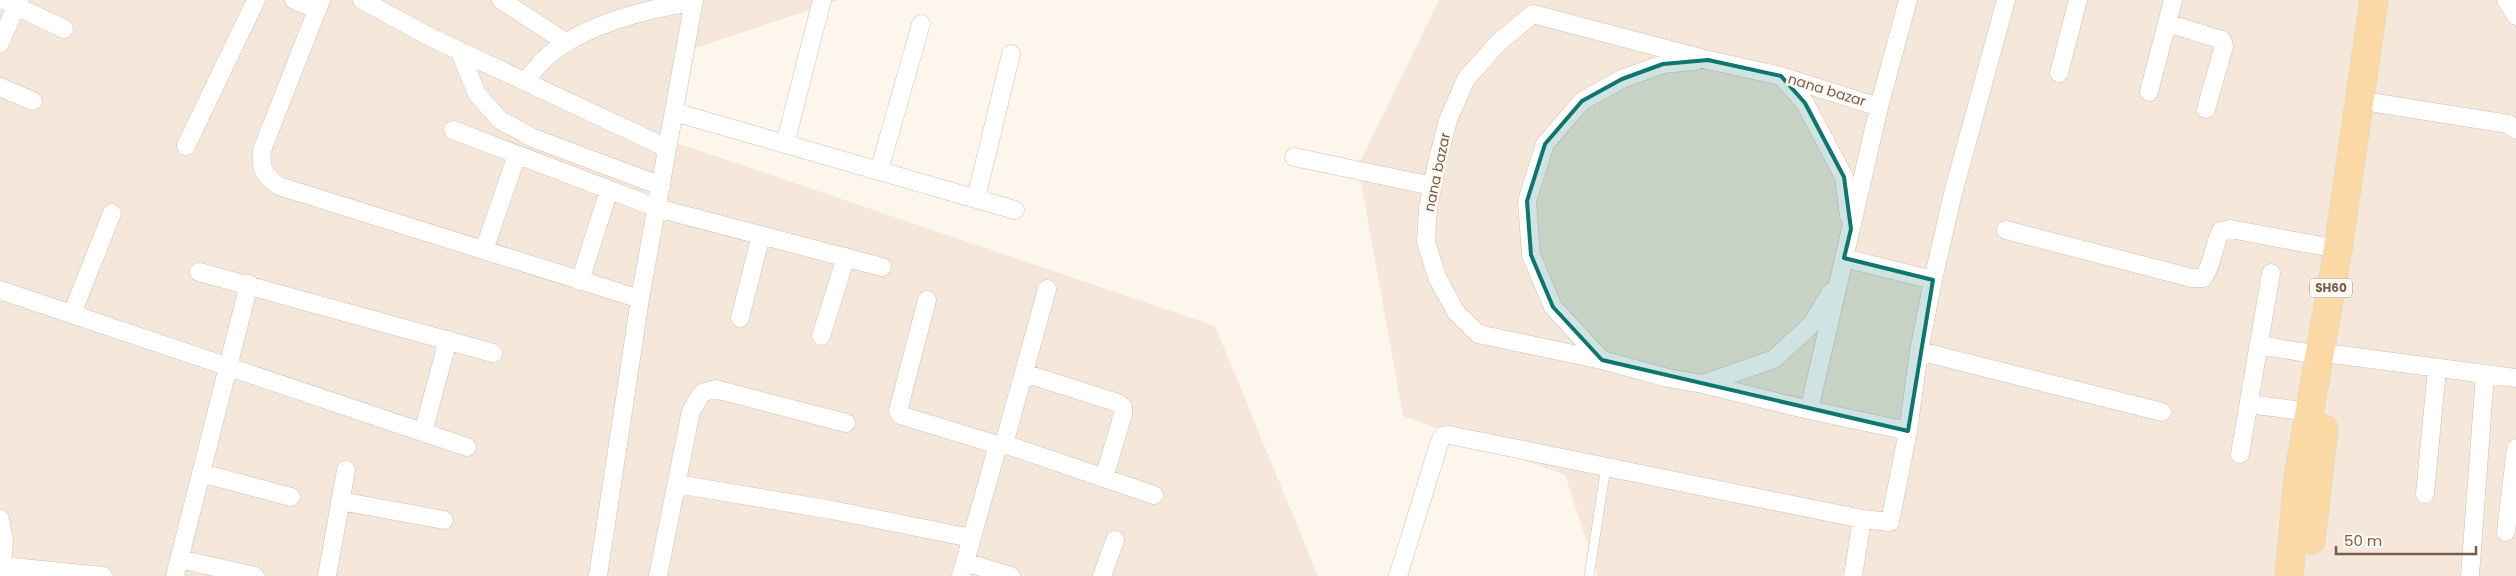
<svg xmlns="http://www.w3.org/2000/svg" width="2516" height="576" viewBox="0 0 2516 576" font-family="Poppins,sans-serif">
	<style>
		.residential { fill: #f5e8da }
		.lines { fill: none; stroke-linecap: round; stroke-linejoin: round }
		.lane-casing { stroke: #d1beb0; stroke-width: 10 }
		.street-casing { stroke: #d1beb0; stroke-width: 19 }
		.primary-casing { stroke: #dad1cd; stroke-width: 29 }
		.lane { stroke: #fff; stroke-width: 9 }
		.street { stroke: #fff; stroke-width: 18 }
		.primary { stroke: #fbd9a5; stroke-width: 28 }
		.marked { fill: #0f766e; fill-opacity: 0.2; stroke: #0f766e; stroke-width: 4; stroke-linejoin: round }
		.labels { text-anchor: middle; stroke-width: 5; stroke-linejoin: round; paint-order: stroke }
		.shield { fill: #fffaf3; stroke: #a28b7f; stroke-width: 1 }
		.shield-label { font-size: 12px; font-weight: bold; fill: #7a5c4d }
		.street-label { font-size: 14px; fill: #7a5c4d; stroke: #fffaf3 }
	</style>
	<rect width="100%" height="100%" fill="#fdf6ec"/>
	<path class="residential" d="M0 0H839L693 49 677 143 1215 326 1318 576H0Z
		M1439 0H2516V576H1598L1565 475 1403 416 1358 166Z"/>
	<g class="lines">
		<defs>
			<path id="lane" d="M1589 576 1606 467"/>
			<path id="street" d="M3 0 64 29
				M294 0 311 7 321 0
				M321 0 262 150C260 168 264 176 279 186L640 299
				M362 0 432 38 667 148
				M501 0 567 43
				M2506 0 2516 16
				M2167 23 2222 40 2224 46 2206 109
				M0 43 19 0
				M459 50 477 94 500 120 533 138 661 186
				M2059 73 2078 0
				M1781 76 1805 103 1844 177 1849 216
				M525 82C532 73 539 63 548 56 583 25 648 8 694 2
				M0 87 33 101
				M2149 92 2173 0
				M2376 103 2508 124 2516 130
				M1879 107 1781 76 1708 60 1533 14 1499 42 1466 79 1448 120 1437 163 1428 208 1426 242 1437 277 1456 312 1478 334 1602 360 1668 378 1703 384 1809 410 1879 107 1908 0
				M674 112 1015 210
				M453 130 657 208 882 267
				M785 144 822 0
				M186 146 256 0
				M1294 157 1432 186
				M879 171 921 24
				M976 198 1011 54
				M2006 230 2192 278H2203C2213 265 2213 246 2221 231L2230 229 2338 249
				M484 250 517 155
				M1844 258 1933 280
				M199 272 493 353
				M580 281 609 190
				M0 290 467 447
				M927 300 898 411 900 415 998 445
				M72 314 112 213
				M740 318 761 235
				M821 336 846 257
				M2259 345 2319 355
				M1919 351 2162 412
				M2333 354 2516 378
				M1602 360 1553 307 1531 255 1527 201 1545 144 1582 101 1622 79 1663 64 1695 61
				M1024 373 1118 403 1123 407V414L1104 478
				M1703 384 1774 359 1811 325 1832 291
				M2249 404 2309 412
				M1809 410 1908 431
				M423 432 448 340
				M1004 444 1047 289
				M2240 454 2271 273
				M201 473 291 497
				M677 484 832 510 971 538
				M2425 494 2437 368
				M340 501 444 520
				M0 519 4 540 1 576
				M2506 532 2516 448
				M179 559 255 576
				M965 562 1011 576
				M2 566 103 576
				M175 576 249 284
				M327 576 346 470
				M598 576 640 299 694 0
				M658 576 691 411 702 393 715 389 846 423
				M961 576 998 445 1004 444 1154 495
				M1102 576 1115 540
				M1398 576 1439 444 1443 436 1449 435 1862 519 1890 522 1908 431 1919 351 1933 280 1953 193 2006 0
				M1853 576 1862 519
				M2470 576 2485 374"/>
			<path id="primary" d="M2311 540 2324 429
				M2289 576 2298 478 2338 249 2374 0"/>
		</defs>
		<use href="#lane" class="lane-casing"/>
		<use href="#street" class="street-casing"/>
		<use href="#primary" class="primary-casing"/>
		<use href="#lane" class="lane"/>
		<use href="#street" class="street"/>
		<use href="#primary" class="primary"/>
	</g>
	<path class="marked" d="M1708 60 1781 76 1805 103 1844 177 1851 229 1844 258 1933 280 1908 431 1602 360 1553 307 1531 255 1527 201 1545 144 1582 101 1622 79 1663 64Z"/>
	<g class="labels">
		<rect class="shield" x="2310" y="278.5" width="42" height="19" rx="4"/>
		<g class="shield-label">
			<text x="2331" y="292">SH60</text>
		</g>
		<g class="street-label">
			<text transform="translate(1827 90) rotate(17)" y="5">nana bazar</text>
			<text transform="translate(1437 172) rotate(-78)" y="5">nana bazar</text>
		</g>
	</g>
	<path d="M2336 546v8h140v-8" fill="none" stroke="#7a5c4d" stroke-width="2.5"/>
	<text x="2344" y="546" font-size="15" fill="#7a5c4d" stroke="#fffaf3" stroke-width="4" paint-order="stroke">50 m</text>
</svg>
